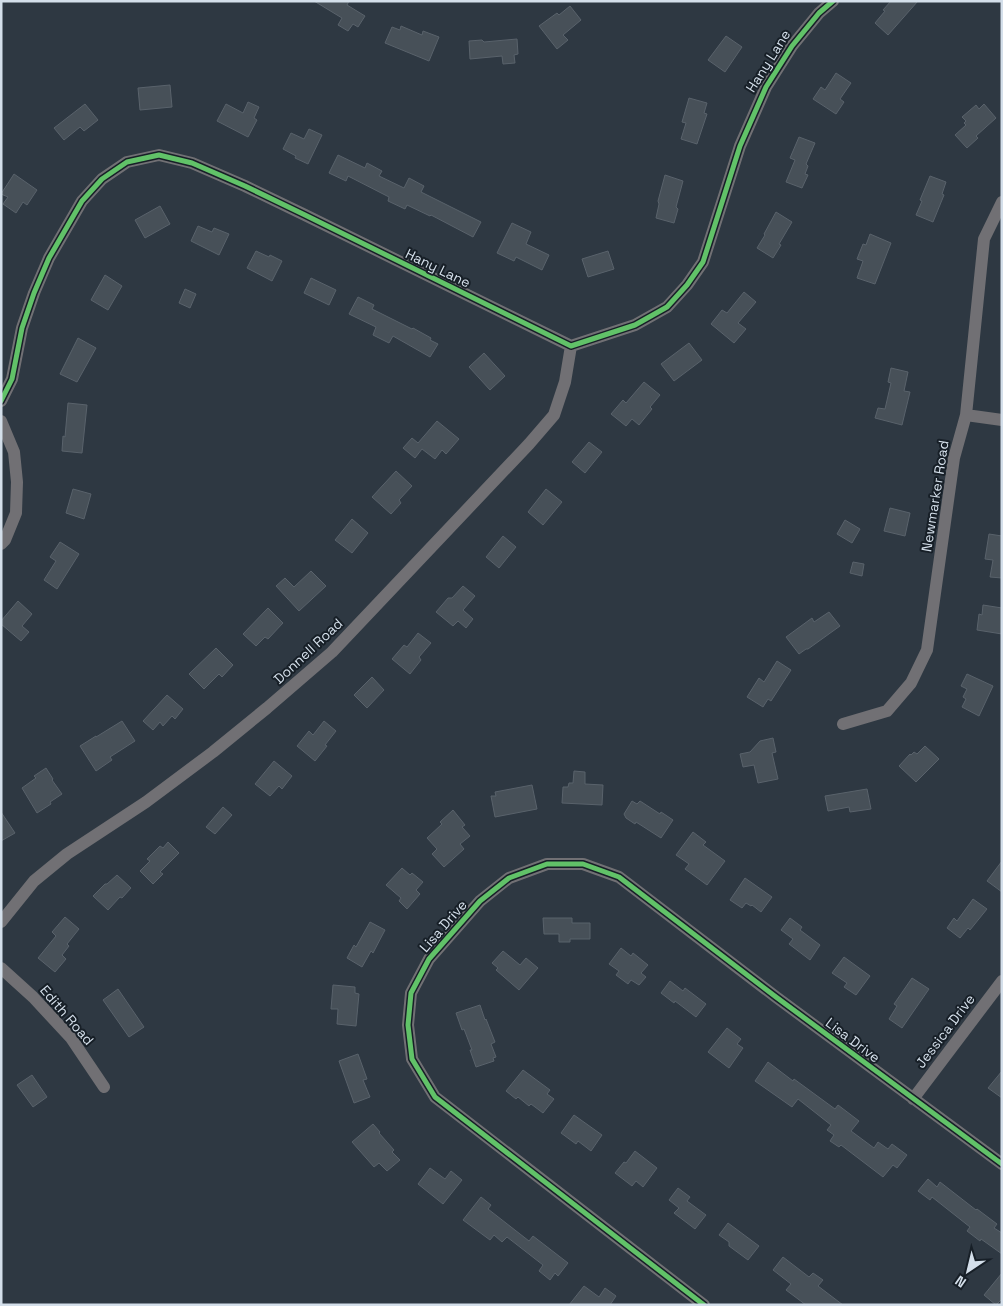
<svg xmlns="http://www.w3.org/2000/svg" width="1003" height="1306" viewBox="0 0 1003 1306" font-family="'Space Grotesk',sans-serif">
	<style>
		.building { fill: #475058; stroke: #59626b }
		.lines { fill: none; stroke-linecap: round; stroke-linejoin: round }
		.minor { stroke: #717074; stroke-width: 12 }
		.cycleway-casing { stroke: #171f27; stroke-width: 8 }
		.cycleway { stroke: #61c268; stroke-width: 5 }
		.labels { text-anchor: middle; stroke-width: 4; stroke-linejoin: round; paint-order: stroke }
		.street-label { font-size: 14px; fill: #d4dfea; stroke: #171f27 }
	</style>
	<rect width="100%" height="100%" fill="#2e3842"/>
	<path class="building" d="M314 1H349L347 5 365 16 358 27 353 24 348 31 338 25 342 18Z
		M891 1H918L888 35 875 23 885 11 883 10Z
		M570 6 581 20 563 35 568 40 557 49 539 26 557 13 559 15Z
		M401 26 422 35 423 31 439 37 429 61 385 43 392 27 400 30Z
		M726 36 742 47 725 72 708 60Z
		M517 39 518 54 514 55 515 63 503 64 502 56 470 59 469 41 482 40 484 42Z
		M836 73 851 83 840 99 844 102 836 114 813 99 821 87 825 90Z
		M170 85 172 107 140 110 138 88Z
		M689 98 707 103 704 113 707 114 697 144 681 139 686 123 682 122Z
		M248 102 259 107 254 118 257 120 248 137 217 121 226 104 243 113Z
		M85 104 98 120 84 131 80 127 64 140 54 128Z
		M984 104 996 118 976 136 978 138 967 148 955 135 966 125 964 123 966 121 962 117 976 105 979 109Z
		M309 129 322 135 308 164 295 158 296 156 283 149 291 133 304 139Z
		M799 137 815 143 806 164 808 166 805 174 808 175 802 188 786 182 795 160 790 158Z
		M338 155 365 168 367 163 382 171 379 176 404 188 409 178 424 186 421 192 481 222 473 237 431 215 430 216 407 205 405 209 388 201 389 197 348 176 346 181 329 173Z
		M14 174 37 190 27 205 23 202 16 213 3 204 8 197 1 194Z
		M665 175 683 181 676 207 678 209 674 223 656 218 659 204 658 201Z
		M930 176 946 182 942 194 944 195 933 222 916 215 922 201 920 200Z
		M160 206 170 224 145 238 135 220Z
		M776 212 792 222 779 244 781 245 773 258 757 248 765 235 764 234Z
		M512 223 531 232 526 244 549 255 542 270 516 257 514 261 497 253Z
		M198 226 212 232 214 228 229 234 219 255 191 241Z
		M870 234 891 243 875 284 857 278 863 261 857 259 863 244 866 245Z
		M256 251 269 257 270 255 282 261 272 281 247 268Z
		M608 251 614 269 588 277 582 259Z
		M105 275 122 286 108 310 91 300Z
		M311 278 336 290 329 305 304 293Z
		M185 289 196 294 190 308 179 303Z
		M744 292 756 302 738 323 746 329 734 343 711 324 722 310 727 313Z
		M358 297 374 305 372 309 412 329 413 328 431 338 430 340 438 344 430 357 393 336 389 343 373 335 376 327 349 314Z
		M78 338 96 348 77 382 60 374Z
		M689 343 702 360 674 381 661 364Z
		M484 353 505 376 490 390 469 367Z
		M891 368 908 372 904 391 910 392 902 425 875 418 878 408 885 409 891 383 888 382Z
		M644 382 660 395 650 407 652 409 639 425 632 419 626 426 611 414 623 400 626 403Z
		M68 403 87 405 82 453 62 451 63 436 65 437Z
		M437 421 459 439 446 454 442 450 435 459 422 449 415 458 403 448 412 438 418 443Z
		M589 442 602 452 585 473 572 462Z
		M396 471 412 486 399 500 401 503 391 514 372 497Z
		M73 489 91 494 84 519 66 513Z
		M546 489 562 502 543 525 528 512Z
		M890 508 910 513 905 536 884 531Z
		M352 519 368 533 352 553 335 540Z
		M845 520 860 529 852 543 837 534Z
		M989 534 1002 536V578L990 577 993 560 985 559Z
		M503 536 516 547 499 568 486 557Z
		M60 542 79 554 57 589 44 580 56 561 50 557Z
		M853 562 864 564 862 576 850 573Z
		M311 571 326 586 299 611 276 586 285 578 294 587Z
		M463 586 475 596 463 610 473 619 466 628 458 621 453 626 436 612 448 598H452Z
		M18 601 32 614 22 626 29 632 21 641 1 624V621Z
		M983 605 1002 608V634L977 630 979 614 982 615Z
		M268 608 283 623 268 639 265 637 256 646 243 634Z
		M829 612 840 626 808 649H806L799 654 786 637 812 618 814 622Z
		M418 633 431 643 419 657 421 660 410 674 392 659 404 645 407 647Z
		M216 648 233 665 222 677 219 674 204 689 189 674Z
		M777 661 791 670 771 701 768 699 763 707 747 697 759 678 764 682Z
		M967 674 993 686 979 716 962 707 966 699 963 697 967 689 961 686Z
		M372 677 384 690 367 708 354 695Z
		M167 695 183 709 175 719 172 716 163 726 160 722 153 730 143 721Z
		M122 721 135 741 110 757 112 760 96 771 80 746 96 736V737Z
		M324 721 336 731 325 745 327 746 315 761 297 746 309 731 313 735Z
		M773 738 776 752 772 753 778 779 758 783 754 765 743 767 740 754 750 752 760 741Z
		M925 746 939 759 916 782 899 766 910 754 911 755 914 752 917 754Z
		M274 761 292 776 282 789 279 786 270 796 255 784Z
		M46 768 53 779 52 780 62 794 50 802 51 804 37 813 22 788 36 778 34 776Z
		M574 771 585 772V784L603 785 602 805 562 803 563 787H568L569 783H573Z
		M532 785 537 809 495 817 491 796H496L495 792Z
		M867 789 871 809 850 812 849 807 828 811 825 796Z
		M632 801 637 804 640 801 660 814 661 812 673 820 661 838 636 822 635 824 626 818 624 814Z
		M223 807 232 815 215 834 206 827Z
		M453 810 465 825 462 827 470 836 460 844 464 849 444 867 432 854 437 849 427 838 442 824 440 822Z
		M1 812 15 833 1 841Z
		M693 832 706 842 703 845 725 861 707 885 685 869 689 864 676 855Z
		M168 842 179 853 160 872 163 874 153 884 140 871 150 861 147 859 160 846 163 848Z
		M1002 861V892L987 881Z
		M402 868 410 875 412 873 423 882 416 890 420 894 407 909 399 901 401 898 386 885Z
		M117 875 131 888 122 898 120 897 108 910 93 896 105 884H107Z
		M745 878 772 897 761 912 752 905 751 906 746 903 742 908 730 900Z
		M973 899 987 909 970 930 968 928 960 938 947 928 954 918 957 921Z
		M65 917 79 929 67 944 69 946 62 955 66 959 55 972 38 958 56 936 52 932Z
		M543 918H572V923H590V939H570V942H559V934H544Z
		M790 918 802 927 800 930 820 945 810 960 789 944 793 939 781 930Z
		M370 922 385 930 373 953 371 951 362 967 347 958 354 945 356 947Z
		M621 948 631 956 633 953 648 965 641 973 646 977 639 985 631 980 628 984 616 975 619 971 609 964Z
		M503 951 520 965 526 958 538 968 519 990 496 970 498 968 492 963Z
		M844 957 870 976 856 995 844 987 847 983 832 973Z
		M912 978 929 989 902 1028 889 1019 897 1006 894 1004Z
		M670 981 683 991 685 988 706 1004 696 1017 675 1001 674 1003 661 993Z
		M333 985 355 987V993L359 994 356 1026 337 1024 338 1009H331Z
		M118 989 144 1027 129 1037 103 1000Z
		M480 1005 485 1020 486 1019 495 1042 491 1044 496 1057 493 1058 494 1061 476 1067 470 1050H472L464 1029 462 1030 456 1013Z
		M727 1028 741 1039 737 1044 743 1048 729 1068 708 1052Z
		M358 1054 367 1079 363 1080 370 1097 354 1103 339 1061Z
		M768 1062 793 1081 794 1079 835 1109 838 1105 859 1121 851 1131 874 1148 878 1142 888 1149 892 1144 907 1155 897 1168 893 1165 883 1177 841 1145 839 1147 830 1141 834 1135 827 1130 831 1125 798 1099 792 1107 755 1081Z
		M523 1070 550 1090 547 1094 554 1099 543 1113 531 1104 529 1106 518 1097 516 1099 506 1091Z
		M1002 1071V1098L988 1088Z
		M32 1075 47 1097 33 1107 17 1085Z
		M574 1115 602 1135 591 1151 578 1141 576 1144 561 1133Z
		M373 1124 380 1132 379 1133 394 1150 392 1152 400 1160 387 1171 379 1163 374 1167 352 1142Z
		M635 1151 657 1168 643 1187 636 1181 632 1186 615 1173 624 1162 626 1163Z
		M430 1168 445 1179 451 1171 462 1180 443 1204 418 1184Z
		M928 1179 937 1187 940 1182 976 1210 977 1209 997 1224 994 1228 1002 1233V1254L981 1239 980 1241 967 1231 970 1227 932 1197 930 1200 918 1191Z
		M678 1188 690 1197 687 1201 706 1215 695 1229 674 1213 679 1208 669 1200Z
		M481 1197 491 1205 488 1209 529 1241 533 1236 568 1263 558 1276 555 1273 550 1280 539 1271 543 1265 507 1237 502 1242 494 1235 490 1240 463 1220Z
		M728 1223 759 1246 748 1260 729 1246V1242L719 1235Z
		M783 1257 809 1277 813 1273 823 1280 818 1286 843 1305H806L786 1290 791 1284 773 1270Z
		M1002 1273V1299L996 1305 984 1295Z
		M584 1286 599 1297 605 1288 616 1296 610 1305H569Z"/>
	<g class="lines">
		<path class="minor" d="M1 401 12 379 22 328 34 293 49 258 82 201 102 179 127 162 159 155 192 163 245 186 305 215 571 346 635 325 667 307 687 285 703 262 740 146 766 87 792 46 819 13 833 1
			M966 415 1002 420
			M1 421 14 452 17 482 16 513 5 540 1 544
			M843 724 887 711 911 683 927 650 954 458 966 415 984 239 1002 202
			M1 922 34 881 67 854 146 802 213 752 267 708 332 652 529 444 554 415 565 382 571 346
			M1 968 33 997 71 1038 104 1087
			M913 1099 1002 981
			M704 1305 435 1097 412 1059 408 1025 411 993 429 959 480 901 509 878 547 864H583L619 877 776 997 1002 1164"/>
		<defs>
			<path id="cycleway" d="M1 401 12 379 22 328 34 293 49 258 82 201 102 179 127 162 159 155 192 163 245 186 305 215 571 346 635 325 667 307 687 285 703 262 740 146 766 87 792 46 819 13 833 1
				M704 1305 435 1097 412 1059 408 1025 411 993 429 959 480 901 509 878 547 864H583L619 877 776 997 1002 1164"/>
		</defs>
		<use href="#cycleway" class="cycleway-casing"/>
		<use href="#cycleway" class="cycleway"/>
	</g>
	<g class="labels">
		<g class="street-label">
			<text transform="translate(768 61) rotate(-58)" y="5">Hany Lane</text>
			<text transform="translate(438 268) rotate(26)" y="5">Hany Lane</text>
			<text transform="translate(935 496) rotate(-81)" y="5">Newmarker Road</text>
			<text transform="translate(308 651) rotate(-43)" y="5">Donnell Road</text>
			<text transform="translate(443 926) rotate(-49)" y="5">Lisa Drive</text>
			<text transform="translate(67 1015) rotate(49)" y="5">Edith Road</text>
			<text transform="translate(945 1031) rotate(-53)" y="5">Jessica Drive</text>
			<text transform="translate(853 1040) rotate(37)" y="5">Lisa Drive</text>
		</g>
	</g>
	<rect width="1003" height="1306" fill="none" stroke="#d4dfea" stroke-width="5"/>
	<g transform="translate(968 1271) rotate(215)" stroke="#171f27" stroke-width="4" paint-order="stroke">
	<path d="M0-4L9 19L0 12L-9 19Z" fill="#d4dfea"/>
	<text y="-8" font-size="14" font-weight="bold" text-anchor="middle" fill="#d4dfea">N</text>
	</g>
</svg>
